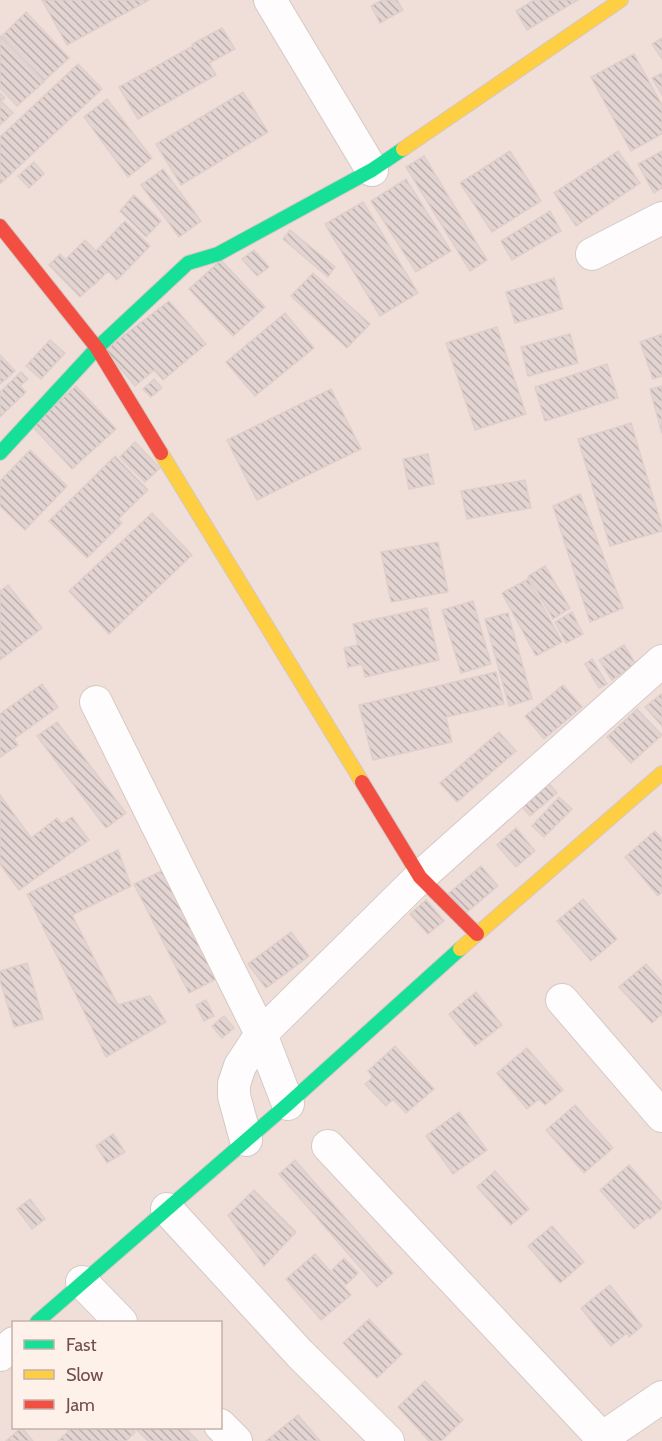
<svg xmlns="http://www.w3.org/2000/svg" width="662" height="1441" viewBox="0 0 662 1441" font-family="Cabin,sans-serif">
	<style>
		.residential { fill: #f0dfd9; fill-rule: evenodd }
		.building { fill: url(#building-back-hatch); stroke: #dfcfcc; stroke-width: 1.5 }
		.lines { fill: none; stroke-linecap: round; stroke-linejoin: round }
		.street-casing { stroke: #d4c9c7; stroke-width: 34 }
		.fast-casing { stroke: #d5c8c6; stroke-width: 16 }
		.slow-casing { stroke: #d5c8c6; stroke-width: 16 }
		.jam-casing { stroke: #d5c8c6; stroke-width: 16 }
		.street { stroke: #fefcfc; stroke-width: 32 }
		.fast { stroke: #16e098; stroke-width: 14 }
		.slow { stroke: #ffcf43; stroke-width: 14 }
		.jam { stroke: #f24e42; stroke-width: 14 }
	</style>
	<defs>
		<pattern id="building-back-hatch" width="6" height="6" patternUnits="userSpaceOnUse" patternTransform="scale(1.5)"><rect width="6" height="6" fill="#e2d4d1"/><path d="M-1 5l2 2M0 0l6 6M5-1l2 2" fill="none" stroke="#bcaeac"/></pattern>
	</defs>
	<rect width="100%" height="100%" fill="#f6ede9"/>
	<path class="residential" d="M0 0H662V1441H0ZM14 1322H220V1428H14Z"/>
	<path class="building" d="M42 0H149L67 45Z
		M382 0H397L403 10 380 23 371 6Z
		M534 0H578L527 30 516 11Z
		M26 12 69 58 44 81 2 36Z
		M222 28 235 49 209 63 216 75 138 119 119 87 193 46 192 44Z
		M0 36 44 82 17 106 0 88Z
		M662 38V59L652 44Z
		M634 54 662 105V134L631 151 591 77Z
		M78 64 102 89 0 184V137Z
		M662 73V95L652 78Z
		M243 92 268 132 181 185 156 144Z
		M0 93 5 98 1 101 13 113 0 125Z
		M107 99 152 158 128 177 84 117Z
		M510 151 541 201 492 232 460 183Z
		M618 151 640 183 576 226 554 193Z
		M662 151V188L654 193 638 164Z
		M424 156 487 260 470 271 406 167Z
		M34 162 44 174 29 188 18 176Z
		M163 169 201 221 179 237 141 185Z
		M406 179 451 251 416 272 371 201Z
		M134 195 161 221 146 237 120 211Z
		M363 202 418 293 380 316 325 224Z
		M550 211 561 231 512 260 501 241Z
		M125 221 150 246 117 280 108 271 93 286 66 259 85 240 96 251Z
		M290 230 335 267 328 277 283 239Z
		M254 250 269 267 257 276 242 259Z
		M60 254 91 287 80 297 49 265Z
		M221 260 265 307 233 336 189 289Z
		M313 273 370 324 347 348 291 296Z
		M554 278 563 309 515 323 506 292Z
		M169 301 206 344 163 380 154 370 135 386 105 350Z
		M285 313 314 348 255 396 226 362Z
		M497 327 526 414 475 430 446 343Z
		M570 334 578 363 528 376 521 347Z
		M662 334V376L653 379 640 342Z
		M50 340 65 353 41 379 26 366Z
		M0 355 15 371 0 384Z
		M607 364 618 398 545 421 535 387Z
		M21 372 28 379 20 386 26 392 0 417V392Z
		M154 379 162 388 151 397 143 389Z
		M76 386 116 429 72 469 32 426Z
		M662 386V434L650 389Z
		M331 389 361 449 257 500 227 440Z
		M631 423 662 527V531L610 546 578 439Z
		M135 442 160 468 145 482 120 457Z
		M30 450 67 486 25 530 0 506V481Z
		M428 454 434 484 409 489 403 459Z
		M115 456 148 490 118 519 122 523 87 558 49 521Z
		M525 480 531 508 467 519 461 491Z
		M580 494 623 608 590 622 553 506Z
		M152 513 192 555 109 634 69 591Z
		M438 542 448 592 391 602 381 552Z
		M545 566 570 608 553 619 528 576Z
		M528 579 562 642 536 656 502 593Z
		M8 585 42 628 0 660V591Z
		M473 601 491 664 461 673 442 610Z
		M427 608 439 660 365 677 362 664 348 667 344 648 358 645 353 624Z
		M572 612 583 634 566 643 555 622Z
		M508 613 532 699 509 706 485 619Z
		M624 645 636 664 612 680 599 660Z
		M592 659 607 684 599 688 585 664Z
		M496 672 504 704 446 717 452 742 373 760 359 705Z
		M42 684 58 707 14 739 18 745 0 757V714Z
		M563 685 582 707 544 739 525 716Z
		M661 694 662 695V726L645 707Z
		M637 709 662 735 631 763 607 737Z
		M57 722 126 813 106 828 37 736Z
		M499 732 516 751 457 802 440 783Z
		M546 780 557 793 530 816 519 803Z
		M0 795 31 838 57 818 62 824 72 817 89 840 19 890 0 864Z
		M559 797 572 809 544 837 532 826Z
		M516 828 535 851 516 867 497 845Z
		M655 831 662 839V892L658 896 625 857Z
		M118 850 131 886 72 915 118 1005 150 996 166 1022 106 1057 27 894Z
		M481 866 498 886 466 913 449 893Z
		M170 867 224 975 189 993 134 884Z
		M583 899 617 939 591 961 557 921Z
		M426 900 444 921 428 934 410 914Z
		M291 932 309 956 266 988 248 964Z
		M27 963 43 1019 14 1027 0 980V971Z
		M646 964 662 982V1014L652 1023 619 987Z
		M476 992 502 1025 475 1046 449 1014Z
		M206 1000 214 1016 204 1021 196 1005Z
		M224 1016 234 1028 222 1038 212 1026Z
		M395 1046 434 1089 406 1113 393 1099 386 1106 365 1084 373 1077 368 1071Z
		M527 1048 563 1090 545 1105 539 1099 527 1109 497 1073Z
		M575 1105 613 1148 584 1173 546 1130Z
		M459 1112 487 1150 453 1174 426 1136Z
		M113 1134 125 1152 107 1163 96 1146Z
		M295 1160 393 1273 377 1287 279 1174Z
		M629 1165 662 1203V1208L650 1219 648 1217 634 1229 600 1190Z
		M495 1171 529 1209 511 1225 477 1187Z
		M254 1190 296 1232 264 1266 228 1215Z
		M30 1199 45 1219 32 1229 17 1209Z
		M552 1226 584 1262 560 1283 528 1246Z
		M315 1254 351 1295 321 1320 286 1279Z
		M344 1258 358 1273 346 1285 332 1270Z
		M610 1285 642 1326 629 1337 627 1333 611 1346 581 1308Z
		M369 1319 402 1354 377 1378 343 1343Z
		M425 1381 463 1420 441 1441H429L398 1407Z
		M298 1415 320 1441H266Z
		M22 1428 33 1441H6L21 1428Z
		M72 1428H131L135 1432 126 1441H58Z
		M135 1428H185L198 1441H148Z"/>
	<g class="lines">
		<defs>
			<path id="street" d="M270 0 372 170
				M592 254 662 218
				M96 702 261 1034 288 1104
				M562 1000 662 1116
				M246 1140 234 1096V1084L240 1066 261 1034 420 877 662 661
				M328 1146 602 1438 662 1397
				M167 1209 300 1354 388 1441
				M82 1282 121 1322
				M0 1355 14 1343
				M220 1425 236 1441"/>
			<path id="fast" d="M0 453 97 348 188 263 218 254 372 170 403 149
				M37 1322 288 1104 460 949"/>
			<path id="slow" d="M403 149 621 0
				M161 453 362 782
				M460 949 662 773"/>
			<path id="jam" d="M0 226 97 348 161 453
				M362 782 420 877 477 934"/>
		</defs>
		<use href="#street" class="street-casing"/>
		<use href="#fast" class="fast-casing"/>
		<use href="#slow" class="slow-casing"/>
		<use href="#jam" class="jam-casing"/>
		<use href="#street" class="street"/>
		<use href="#fast" class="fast"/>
		<use href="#slow" class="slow"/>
		<use href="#jam" class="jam"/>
	</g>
	<rect x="12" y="1321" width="210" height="108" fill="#fef1ea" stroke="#c6b0aa" stroke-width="1.5"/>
	<rect x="24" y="1340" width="30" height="9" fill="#16e098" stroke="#c6b0aa" stroke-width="1.5"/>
	<text x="66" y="1351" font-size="18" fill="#734e4b">Fast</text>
	<rect x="24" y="1370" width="30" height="9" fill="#ffcf43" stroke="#c6b0aa" stroke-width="1.5"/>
	<text x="66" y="1381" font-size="18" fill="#734e4b">Slow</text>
	<rect x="24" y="1400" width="30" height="9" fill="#f24e42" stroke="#c6b0aa" stroke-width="1.5"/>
	<text x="66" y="1411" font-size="18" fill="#734e4b">Jam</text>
</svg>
